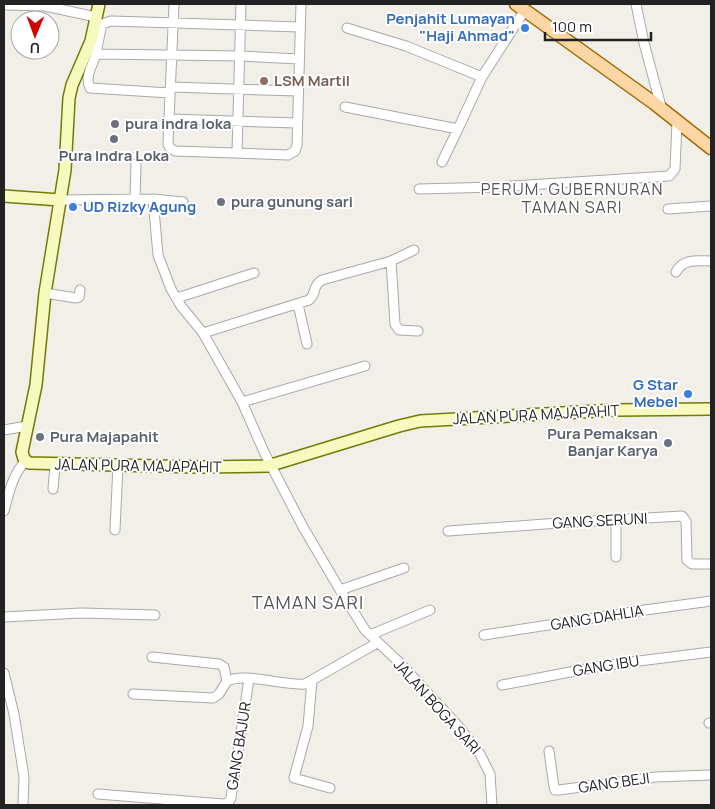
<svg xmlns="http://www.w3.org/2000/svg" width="715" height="809" viewBox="0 0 715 809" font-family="Manrope,sans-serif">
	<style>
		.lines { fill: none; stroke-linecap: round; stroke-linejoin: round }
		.street-casing { stroke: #a9a9a9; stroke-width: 11 }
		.secondary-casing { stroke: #707d05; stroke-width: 14 }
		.primary-casing { stroke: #a06b00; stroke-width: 15 }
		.street { stroke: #fff; stroke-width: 9 }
		.secondary { stroke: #f7fabf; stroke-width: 11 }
		.primary { stroke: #fcd6a4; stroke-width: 12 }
		.shop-dot { fill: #3f7fe0; stroke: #fff; stroke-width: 2 }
		.education-dot { fill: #8d6e63; stroke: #fff; stroke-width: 2 }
		.worship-dot { fill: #6b7280; stroke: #fff; stroke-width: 2 }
		.labels { text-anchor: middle; stroke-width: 4; stroke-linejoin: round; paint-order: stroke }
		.shop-label { font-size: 15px; font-weight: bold; fill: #366cbe; stroke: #fff; text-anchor: end }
		.education-label { font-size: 15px; font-weight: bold; fill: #785e54; stroke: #fff; text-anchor: start }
		.worship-label { font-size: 15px; font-weight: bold; fill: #5b616d; stroke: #fff; text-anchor: start }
		.street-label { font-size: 15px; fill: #222; stroke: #fff }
		.neighbourhood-label { font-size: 16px; letter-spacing: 1px; fill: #555; stroke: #fff }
		.quarter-label { font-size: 18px; letter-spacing: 1px; fill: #555; stroke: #fff }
	</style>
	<rect width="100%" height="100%" fill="#f2efe9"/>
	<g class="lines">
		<defs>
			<path id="street" d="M174 4 169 119 168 144 170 148 175 151 288 155 295 151 297 145 301 4
				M636 4 644 43 662 110
				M4 5 45 6 96 17
				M347 28 406 46 482 77
				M96 54 240 56 299 59
				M170 87 298 91
				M170 93 90 88C84 75 94 64 96 53 98 43 100 34 102 24L111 21 300 27
				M345 107 458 129 482 77 525 10
				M169 119 297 123
				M237 153 241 4
				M442 162 458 129
				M419 189 497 187 669 176 675 169 677 122
				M153 199 158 255 171 289 181 306 203 333 242 402 265 454 303 527 340 590 365 630 402 665 459 727 480 754 490 774 492 805
				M60 200 153 199 183 202
				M135 200 136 164
				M668 209 711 206
				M391 261 395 324 399 330 418 331
				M676 272C683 258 698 261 711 261
				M45 293 76 298 79 297 80 290
				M177 298 254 273
				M298 304 307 344
				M203 333 309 300C317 294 311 287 322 280L391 261 414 250
				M242 402 365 366
				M4 430 27 426
				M53 489 55 465
				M4 511C9 494 12 474 26 461
				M115 530 118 465
				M448 531 559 523 682 516 686 521 687 560 692 564H711
				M616 557V520
				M340 590 404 568
				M4 617 81 613 155 615
				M370 635 430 610
				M484 635 645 610 711 601
				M152 657 219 664 224 667 227 681
				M4 673 14 714 24 777 23 805
				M312 681 308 726 294 778 330 788
				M502 685 607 665 711 652
				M133 694 213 698 219 694 227 681C245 672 283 686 305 684L377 643
				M709 723H711
				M549 751 554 787 555 790H559L656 777 711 775
				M98 794 223 804 228 803 231 798 249 679"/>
			<path id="secondary" d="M99 4 91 41 72 85 69 98 65 170 45 293 36 385 22 452 24 459 29 463 200 467 268 466 399 426 420 421 616 410 711 409
				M4 196 60 200"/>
			<path id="primary" d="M516 4 654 103 711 148"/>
		</defs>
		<use href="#street" class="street-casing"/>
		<use href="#secondary" class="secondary-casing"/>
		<use href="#primary" class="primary-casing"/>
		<use href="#street" class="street"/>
		<use href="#secondary" class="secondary"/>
		<use href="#primary" class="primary"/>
	</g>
	<g class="shop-dot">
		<circle cx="525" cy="28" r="5"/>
		<circle cx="73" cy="207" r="5"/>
		<circle cx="688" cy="394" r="5"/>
	</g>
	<circle class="education-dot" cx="264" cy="81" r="5"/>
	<g class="worship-dot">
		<circle cx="115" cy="124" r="5"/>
		<circle cx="114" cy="139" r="5"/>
		<circle cx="221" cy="202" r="5"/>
		<circle cx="40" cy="437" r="5"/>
		<circle cx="668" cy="443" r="5"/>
	</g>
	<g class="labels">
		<g class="shop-label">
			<text x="515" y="24">Penjahit Lumayan<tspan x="515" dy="17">"Haji Ahmad"</tspan></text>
			<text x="83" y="212" text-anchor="start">UD Rizky Agung</text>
			<text x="678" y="390">G Star<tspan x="678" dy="17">Mebel</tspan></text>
		</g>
		<g class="education-label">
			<text x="274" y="86">LSM Martil</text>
		</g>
		<g class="worship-label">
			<text x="125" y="129">pura indra loka</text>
			<text x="114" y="161" text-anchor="middle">Pura Indra Loka</text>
			<text x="231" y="207">pura gunung sari</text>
			<text x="658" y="439" text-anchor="end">Pura Pemaksan<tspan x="658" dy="17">Banjar Karya</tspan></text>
			<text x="50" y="442">Pura Majapahit</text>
		</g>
		<g class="street-label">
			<text transform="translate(536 415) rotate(-3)" y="5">JALAN PURA MAJAPAHIT</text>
			<text transform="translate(138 466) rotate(1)" y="5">JALAN PURA MAJAPAHIT</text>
			<text transform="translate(600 521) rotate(-3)" y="5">GANG SERUNI</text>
			<text transform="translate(597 618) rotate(-9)" y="5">GANG DAHLIA</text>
			<text transform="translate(606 666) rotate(-9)" y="5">GANG IBU</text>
			<text transform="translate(437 707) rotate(48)" y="5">JALAN BOGA SARI</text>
			<text transform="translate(239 746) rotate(-81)" y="5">GANG BAJUR</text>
			<text transform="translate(614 783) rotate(-8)" y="5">GANG BEJI</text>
		</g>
		<g class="neighbourhood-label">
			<text x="572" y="195">PERUM. GUBERNURAN<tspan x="572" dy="18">TAMAN SARI</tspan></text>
		</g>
		<g class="quarter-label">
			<text x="308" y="609">TAMAN SARI</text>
		</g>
	</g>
	<rect width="715" height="809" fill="none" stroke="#222222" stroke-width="10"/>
	<g transform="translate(35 35) rotate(181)"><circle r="24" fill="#ffffff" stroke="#a7a7a7"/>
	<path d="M0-4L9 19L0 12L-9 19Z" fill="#d40000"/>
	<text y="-8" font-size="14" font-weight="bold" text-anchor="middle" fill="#222222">U</text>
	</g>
	<path d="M545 32v8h106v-8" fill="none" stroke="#222222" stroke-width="2.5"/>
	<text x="552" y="32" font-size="15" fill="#222222" stroke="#ffffff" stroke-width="4" paint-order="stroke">100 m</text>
</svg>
